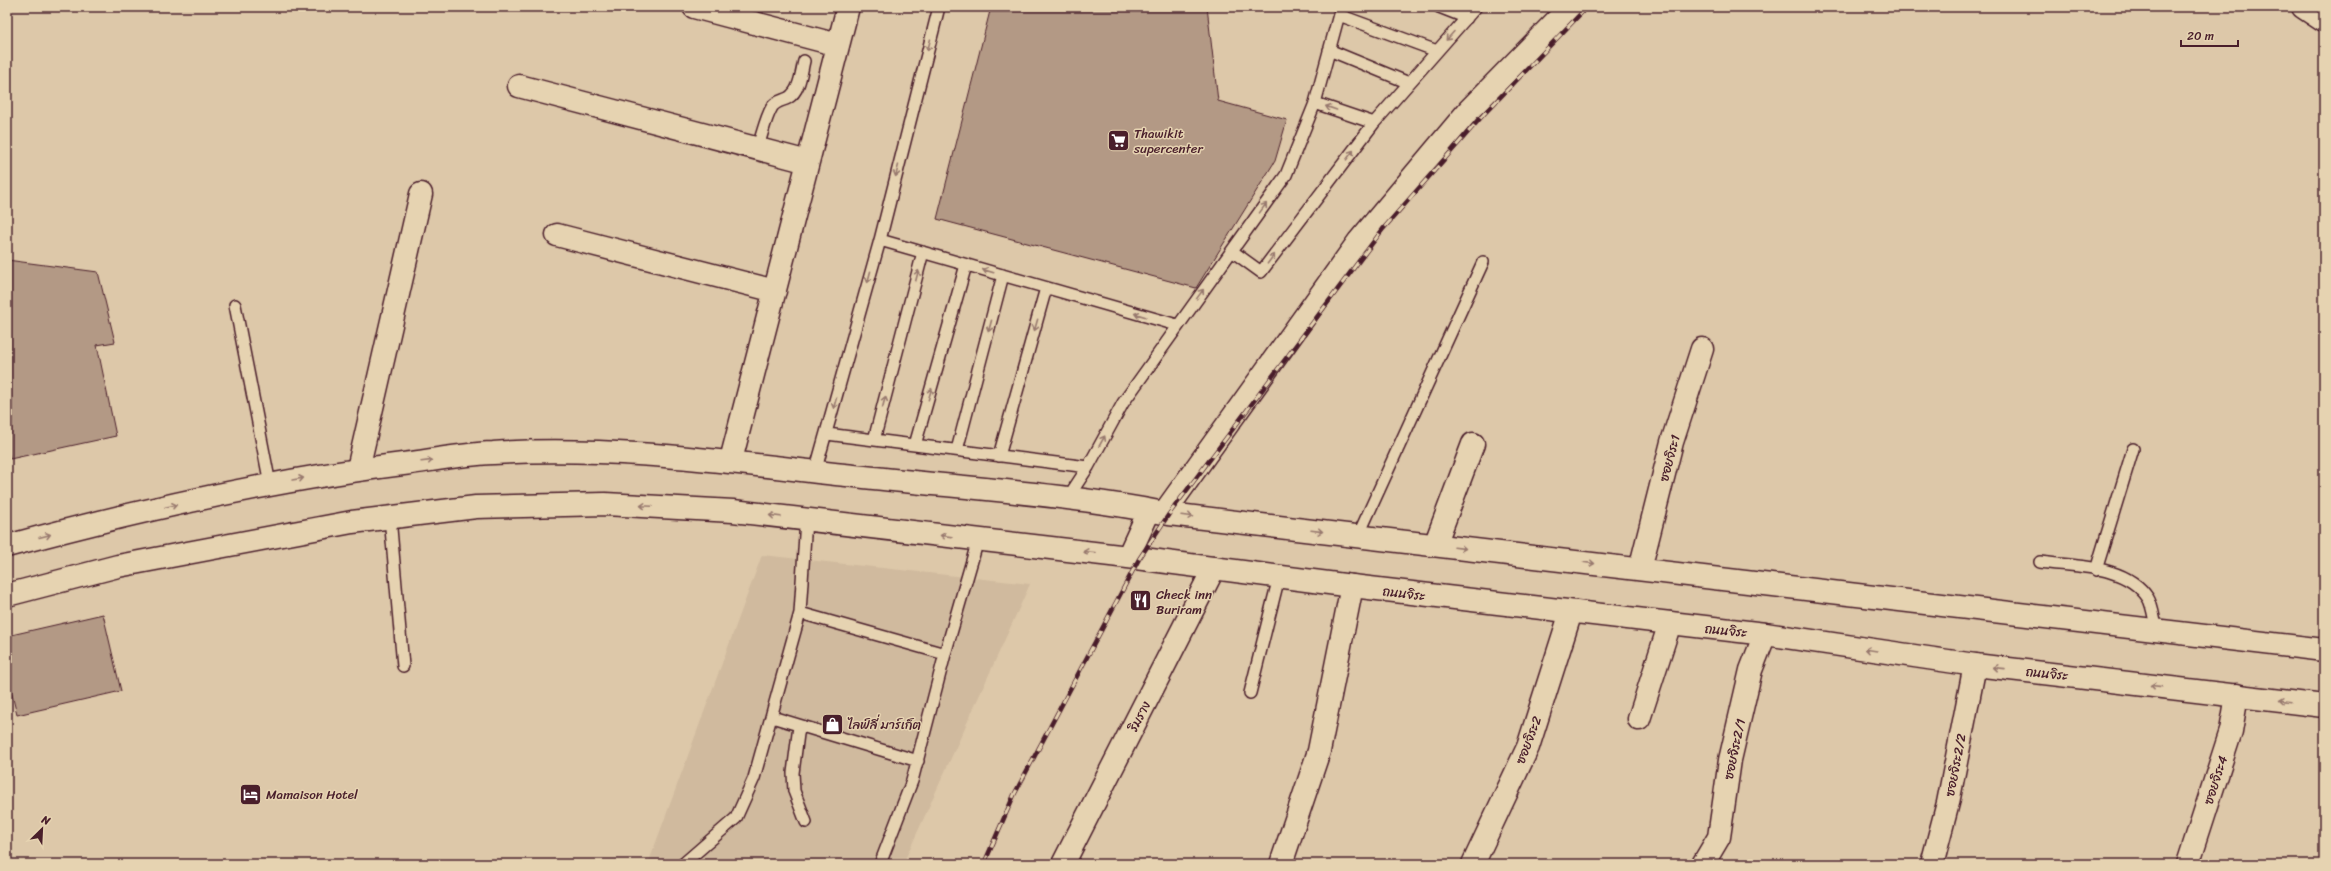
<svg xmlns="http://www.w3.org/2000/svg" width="2331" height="871" viewBox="0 0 2331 871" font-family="Sriracha,'Playpen Sans Thai',sans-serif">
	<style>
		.built { fill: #d0ba9e }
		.building { fill: #b39985; stroke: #4a1f2b }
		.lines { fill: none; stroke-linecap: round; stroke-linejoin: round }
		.lane-casing { stroke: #4a1f2b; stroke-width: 14 }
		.street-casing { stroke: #4a1f2b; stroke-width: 25 }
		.secondary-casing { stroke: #4a1f2b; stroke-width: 25 }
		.lane { stroke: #e6d3b1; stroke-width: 11 }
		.street { stroke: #e6d3b1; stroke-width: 22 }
		.secondary { stroke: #e6d3b1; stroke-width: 22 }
		.rail-casing { stroke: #4a1f2b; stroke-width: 4.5 }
		.rail { stroke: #e6d3b1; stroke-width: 3; stroke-dasharray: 9; stroke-linecap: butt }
		.oneway { stroke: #98796e }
		.labels { text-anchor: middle; stroke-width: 3; stroke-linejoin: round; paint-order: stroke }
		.poi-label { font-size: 13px; fill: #4a1f2b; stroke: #e6d3b1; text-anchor: start }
		.street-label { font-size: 13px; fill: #4a1f2b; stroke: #e6d3b1 }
	</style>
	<rect width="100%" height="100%" fill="#ddc8a9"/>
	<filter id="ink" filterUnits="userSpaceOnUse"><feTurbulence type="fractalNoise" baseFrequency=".025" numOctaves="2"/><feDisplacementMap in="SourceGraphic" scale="8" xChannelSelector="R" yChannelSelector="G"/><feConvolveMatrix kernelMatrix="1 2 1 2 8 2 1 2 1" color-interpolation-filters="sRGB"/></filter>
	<g filter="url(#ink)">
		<path class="built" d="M762 555 1030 584 903 864H648Z"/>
		<path class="building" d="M991 7H1207L1218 101 1287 120 1275 161 1196 288 937 219Z
			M7 260 98 272 115 342 97 345 116 436 10 459 7 448Z
			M103 614 121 691 17 715 7 674V636Z"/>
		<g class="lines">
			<defs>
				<path id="lane" d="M1439 7 1467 18
					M1339 15 1437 51
					M1329 50 1409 83
					M1315 103 1374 123
					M757 149C762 136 765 119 772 107 776 101 782 101 788 98 800 91 801 73 804 61
					M880 240 1177 325
					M1232 251 1261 272 1374 123 1476 7
					M235 305 270 484
					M827 434 1088 467
					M874 440 923 252
					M915 445 966 265
					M957 450 1003 275
					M999 456 1046 288
					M815 472 880 240 939 7
					M1067 499 1088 467 1123 403 1286 175 1315 103 1341 7
					M390 517 403 666
					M1358 536 1483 262
					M2040 562C2075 567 2126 564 2148 598 2153 606 2154 621 2157 630
					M2096 570 2133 449
					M800 613 945 654
					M1250 693 1279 577
					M772 717 918 761
					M799 726 793 773 794 791 806 822
					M683 864 736 818 754 778 800 613 806 519
					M880 864 912 781 945 654 978 540"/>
				<path id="street" d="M694 7 838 45
					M2303 7 2324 21
					M519 86 808 162
					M557 235 775 291
					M731 460 848 7
					M358 469 421 194
					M1164 513 1359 241 1469 110 1570 7
					M1435 545 1473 444
					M1640 569 1672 442 1702 349
					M1639 719 1670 623
					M1063 864 1214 568
					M1281 864 1319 751 1352 586
					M1473 864 1528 747 1571 612
					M1703 864 1719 837 1730 760 1751 670 1765 634
					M1932 864 1948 803 1975 665
					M2188 864 2231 731 2237 695"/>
				<path id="secondary" d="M7 546C140 510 275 479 411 463 438 459 466 454 493 453 618 445 741 464 864 477 965 488 1069 494 1169 514L2324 650
					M1128 557 1149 511
					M7 595 118 566 352 522 476 507 605 504 733 511 1128 557 1352 586 1765 634 1975 665 2324 706"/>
			</defs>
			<use href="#lane" class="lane-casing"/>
			<use href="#street" class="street-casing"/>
			<use href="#secondary" class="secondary-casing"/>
			<use href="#lane" class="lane"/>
			<use href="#street" class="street"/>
			<use href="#secondary" class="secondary"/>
			<defs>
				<path id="rail" d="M984 864 1014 795 1139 559 1169 514 1383 229 1484 114 1587 7"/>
			</defs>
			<use href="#rail" class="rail-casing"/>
			<use href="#rail" class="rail"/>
		</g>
		<defs><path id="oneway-shaft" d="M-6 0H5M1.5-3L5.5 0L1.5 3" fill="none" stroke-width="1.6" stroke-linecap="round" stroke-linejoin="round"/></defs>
		<g class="oneway">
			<use href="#oneway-shaft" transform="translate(1450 36) rotate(132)"/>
			<use href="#oneway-shaft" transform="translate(929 45) rotate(104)"/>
			<use href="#oneway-shaft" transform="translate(1331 108) rotate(-161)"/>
			<use href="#oneway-shaft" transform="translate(1350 155) rotate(-53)"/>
			<use href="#oneway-shaft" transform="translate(897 171) rotate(104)"/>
			<use href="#oneway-shaft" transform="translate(1263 208) rotate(-54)"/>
			<use href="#oneway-shaft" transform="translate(1271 259) rotate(-53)"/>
			<use href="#oneway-shaft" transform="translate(988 271) rotate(-164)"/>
			<use href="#oneway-shaft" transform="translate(917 276) rotate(-75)"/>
			<use href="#oneway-shaft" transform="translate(869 277) rotate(105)"/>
			<use href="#oneway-shaft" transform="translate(1200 294) rotate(-54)"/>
			<use href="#oneway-shaft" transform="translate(1140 315) rotate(-164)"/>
			<use href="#oneway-shaft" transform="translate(1036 325) rotate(106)"/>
			<use href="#oneway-shaft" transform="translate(990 326) rotate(105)"/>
			<use href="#oneway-shaft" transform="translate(930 394) rotate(-74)"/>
			<use href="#oneway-shaft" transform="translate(884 402) rotate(-75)"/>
			<use href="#oneway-shaft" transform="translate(835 403) rotate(105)"/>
			<use href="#oneway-shaft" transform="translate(1102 441) rotate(-61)"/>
			<use href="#oneway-shaft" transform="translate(427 461) rotate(-7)"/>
			<use href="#oneway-shaft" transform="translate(298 479) rotate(-10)"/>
			<use href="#oneway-shaft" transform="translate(171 506) rotate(-12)"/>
			<use href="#oneway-shaft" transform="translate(646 506) rotate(-177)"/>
			<use href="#oneway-shaft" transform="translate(775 516) rotate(-173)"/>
			<use href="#oneway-shaft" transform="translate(1187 516) rotate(7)"/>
			<use href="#oneway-shaft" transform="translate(1317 531) rotate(7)"/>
			<use href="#oneway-shaft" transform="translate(45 536) rotate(-15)"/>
			<use href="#oneway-shaft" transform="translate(946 536) rotate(-173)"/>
			<use href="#oneway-shaft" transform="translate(1460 548) rotate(7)"/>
			<use href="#oneway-shaft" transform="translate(1089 552) rotate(-174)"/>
			<use href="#oneway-shaft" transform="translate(1589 563) rotate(7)"/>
			<use href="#oneway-shaft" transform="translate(1871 650) rotate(-171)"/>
			<use href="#oneway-shaft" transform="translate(1999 668) rotate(-174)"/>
			<use href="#oneway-shaft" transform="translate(2156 686) rotate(-174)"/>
			<use href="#oneway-shaft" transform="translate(2285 701) rotate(-173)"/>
		</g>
	</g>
	<defs>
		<symbol id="supermarket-square" viewBox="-11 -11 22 22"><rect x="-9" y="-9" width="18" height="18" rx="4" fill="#4a1f2b" stroke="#e6d3b1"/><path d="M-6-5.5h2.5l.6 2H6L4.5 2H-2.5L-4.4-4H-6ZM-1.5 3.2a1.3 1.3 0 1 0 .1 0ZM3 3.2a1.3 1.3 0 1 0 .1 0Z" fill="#fff"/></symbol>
		<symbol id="restaurant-square" viewBox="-11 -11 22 22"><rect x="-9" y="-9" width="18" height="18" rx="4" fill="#4a1f2b" stroke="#e6d3b1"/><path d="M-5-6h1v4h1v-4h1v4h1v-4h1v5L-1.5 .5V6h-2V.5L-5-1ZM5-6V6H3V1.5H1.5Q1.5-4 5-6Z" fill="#fff"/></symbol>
		<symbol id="shop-square" viewBox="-11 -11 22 22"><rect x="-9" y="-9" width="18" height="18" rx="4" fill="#4a1f2b" stroke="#e6d3b1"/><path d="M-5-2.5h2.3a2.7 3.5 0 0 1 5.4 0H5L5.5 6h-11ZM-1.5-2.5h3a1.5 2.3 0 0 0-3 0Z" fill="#fff"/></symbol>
		<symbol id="hotel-square" viewBox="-11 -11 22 22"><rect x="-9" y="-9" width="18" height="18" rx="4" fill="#4a1f2b" stroke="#e6d3b1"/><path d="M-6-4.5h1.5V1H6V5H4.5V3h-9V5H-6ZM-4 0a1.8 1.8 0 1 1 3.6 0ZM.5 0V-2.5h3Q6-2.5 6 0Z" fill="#fff"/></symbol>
	</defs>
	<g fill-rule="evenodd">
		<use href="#supermarket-square" x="1106" y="128" width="25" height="25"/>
		<use href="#restaurant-square" x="1128" y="588" width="25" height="25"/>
		<use href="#shop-square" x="820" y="712" width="25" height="25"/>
		<use href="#hotel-square" x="238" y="782" width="25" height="25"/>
	</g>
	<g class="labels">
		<g class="poi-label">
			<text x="1134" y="138">Thawikit<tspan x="1134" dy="15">supercenter</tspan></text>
			<text x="1156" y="599">Check inn<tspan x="1156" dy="15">Buriram</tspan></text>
			<text x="848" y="729">ไลฟ์ลี่ มาร์เก็ต</text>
			<text x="266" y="799">Mamaison Hotel</text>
		</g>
		<g class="street-label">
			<text transform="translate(1669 458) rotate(-75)" y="5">ซอยจิระ1</text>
			<text transform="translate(1404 593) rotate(7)" y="5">ถนนจิระ</text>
			<text transform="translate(1726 630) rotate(6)" y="5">ถนนจิระ</text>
			<text transform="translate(2047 673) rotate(6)" y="5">ถนนจิระ</text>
			<text transform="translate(1139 716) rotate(-63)" y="5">ริมราง</text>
			<text transform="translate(1528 740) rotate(-69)" y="5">ซอยจิระ2</text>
			<text transform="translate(1734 749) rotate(-78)" y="5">ซอยจิระ2/1</text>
			<text transform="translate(1955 765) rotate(-79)" y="5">ซอยจิระ2/2</text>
			<text transform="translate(2215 780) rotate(-72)" y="5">ซอยจิระ4</text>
		</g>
	</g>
	<rect width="2331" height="871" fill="none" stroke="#e6d3b1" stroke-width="24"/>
	<rect x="12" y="12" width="2307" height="847" fill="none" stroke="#4a1f2b" stroke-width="1.5" filter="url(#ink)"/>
	<g transform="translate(42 829) rotate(24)" stroke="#e6d3b1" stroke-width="3" paint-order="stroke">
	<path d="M0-3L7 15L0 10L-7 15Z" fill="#4a1f2b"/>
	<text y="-6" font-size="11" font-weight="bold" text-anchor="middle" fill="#4a1f2b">N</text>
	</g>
	<path d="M2181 40v6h57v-6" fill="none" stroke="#4a1f2b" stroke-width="2"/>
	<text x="2187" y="40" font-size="12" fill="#4a1f2b" stroke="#e6d3b1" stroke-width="3" paint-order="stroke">20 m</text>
</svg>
